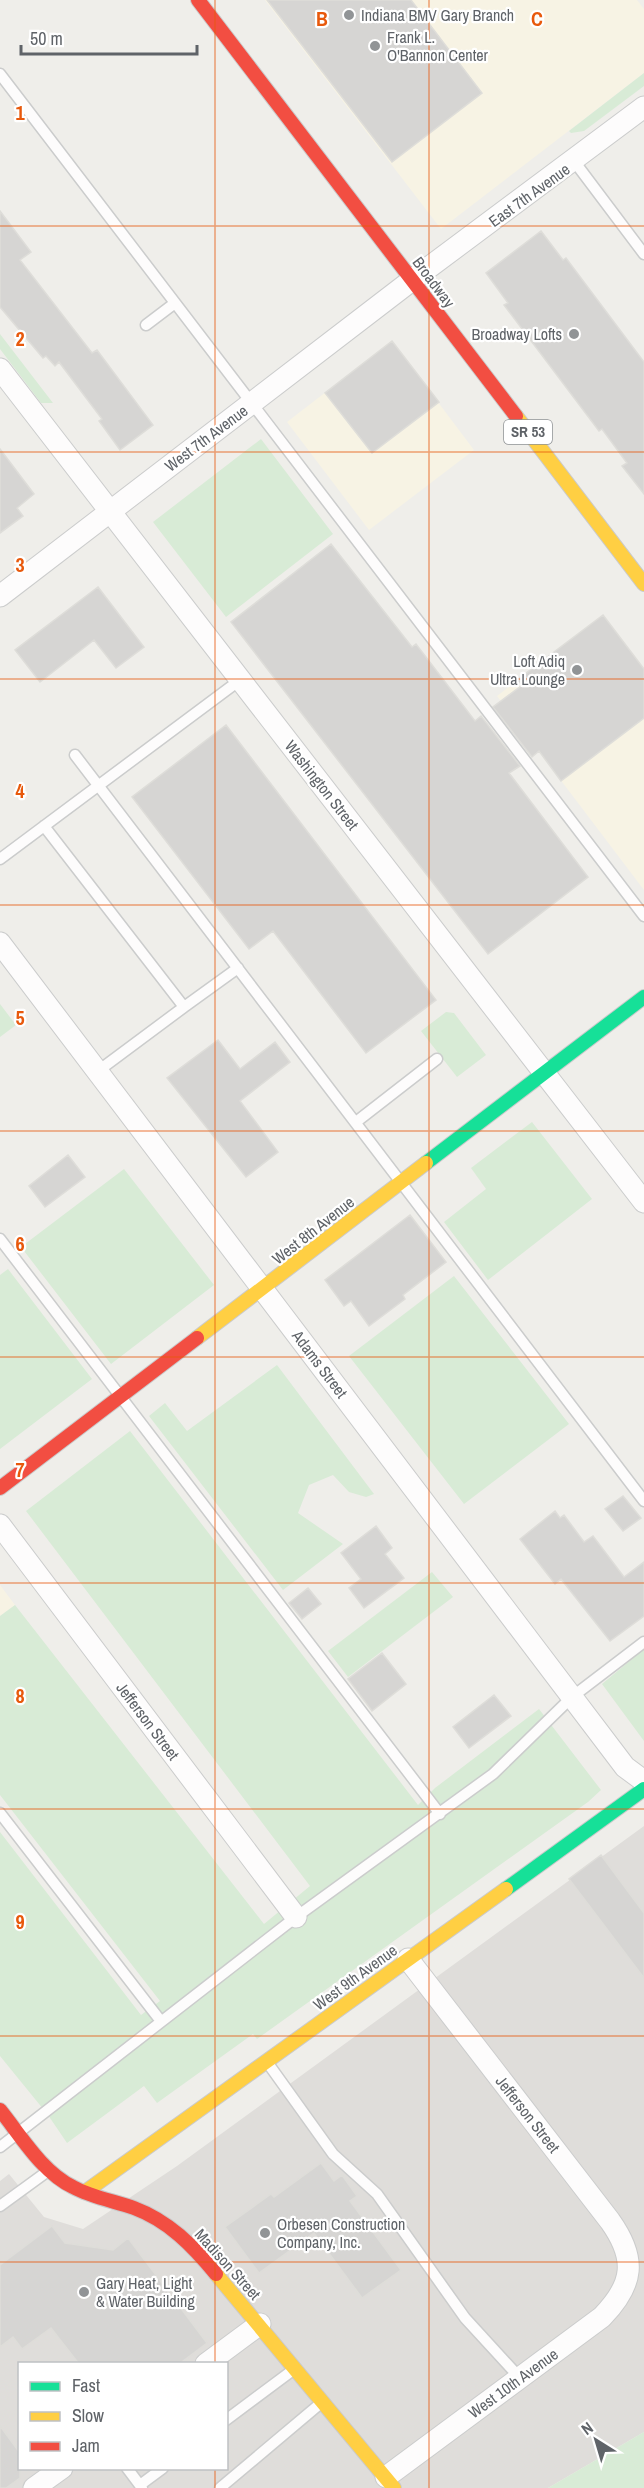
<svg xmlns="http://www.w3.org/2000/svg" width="644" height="2488" viewBox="0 0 644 2488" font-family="'Archivo Narrow',sans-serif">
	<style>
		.commercial { fill: #f7f3e4 }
		.industrial { fill: #dfddda; fill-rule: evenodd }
		.green { fill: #d8ebd6 }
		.building { fill: #d6d5d3; stroke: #deddd9; stroke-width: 1.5 }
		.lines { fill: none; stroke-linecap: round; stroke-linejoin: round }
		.lane-casing { stroke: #cbcccc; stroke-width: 13 }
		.street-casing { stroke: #cbcccc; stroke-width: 23 }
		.fast-casing { stroke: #cacacb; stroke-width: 16 }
		.slow-casing { stroke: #cacacb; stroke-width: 16 }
		.jam-casing { stroke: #cacacb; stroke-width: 16 }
		.lane { stroke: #fdfcfc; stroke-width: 10 }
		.street { stroke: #fdfcfc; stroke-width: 21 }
		.fast { stroke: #16e098; stroke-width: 14 }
		.slow { stroke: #ffcf43; stroke-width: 14 }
		.jam { stroke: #f24e42; stroke-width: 14 }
		.grid { fill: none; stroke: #e8590c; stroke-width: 1.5; stroke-opacity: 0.55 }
		.poi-dot { fill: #919496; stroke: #fff; stroke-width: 2 }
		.labels { text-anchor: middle; stroke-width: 4.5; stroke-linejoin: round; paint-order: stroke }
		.shield { fill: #fff; stroke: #8f9295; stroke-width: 1.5 }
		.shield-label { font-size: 15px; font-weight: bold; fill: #5f6368 }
		.poi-label { font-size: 16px; fill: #5f6368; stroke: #fff; text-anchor: start }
		.street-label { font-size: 16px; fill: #5f6368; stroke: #fff }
		.grid-label { font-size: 20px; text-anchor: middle; font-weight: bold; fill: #e8590c; stroke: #fff; stroke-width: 4.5; stroke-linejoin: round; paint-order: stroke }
	</style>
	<rect width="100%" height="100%" fill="#efeeea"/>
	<path class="commercial" d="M265 0H637L644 9V73L441 229Z
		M392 341 474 450 369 530 287 422Z
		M603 615 644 669V890L497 696Z
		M0 1585 15 1605 0 1616Z"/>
	<path class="industrial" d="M644 1826V2432L548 2488H0V2181L9 2174 44 2217 83 2229 177 2166ZM20 2364H226V2468H20Z"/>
	<path class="green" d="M644 73V86L584 131 571 133 569 131Z
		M0 334 53 403H41L0 349Z
		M261 439 333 534 226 617 153 522Z
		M0 1004 16 1025 0 1037Z
		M446 1012 454 1013 486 1055 457 1077 421 1031Z
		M532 1122 592 1199 488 1280 444 1222 486 1189 471 1168Z
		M124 1169 214 1285 111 1364 21 1247Z
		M8 1269 92 1379 0 1449V1275Z
		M454 1276 569 1424 464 1504 349 1356Z
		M277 1365 374 1494 366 1497 349 1492 333 1475 309 1485 298 1513 343 1544 283 1590 149 1416 165 1403 187 1431Z
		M130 1431 418 1805 435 1788 539 1709 601 1790 588 1802 257 2039 253 2034 157 2103 144 2086 67 2143 48 2115 0 2056V1832L141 2015 160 2001 0 1795V1616L15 1605 264 1924 310 1886 26 1511Z
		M432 1572 453 1597 348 1677 328 1651Z
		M644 1649V1741L602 1684Z
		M644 2432V2488H548Z"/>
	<path class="building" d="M267 0H411L482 93 392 162Z
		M0 211 31 252 20 260 92 353 97 350 153 425 120 450 99 421 102 419 59 362 55 366 46 356 43 358 0 307Z
		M541 231 563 260 566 258 644 362V494L622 466 627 463 602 429 599 431 504 305 508 303 486 273Z
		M392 341 439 402 372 453 325 393Z
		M0 449 34 494 17 508 23 516 0 533Z
		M331 544 412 647 416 644 475 721 481 716 520 766 509 773 588 877 488 954 231 622Z
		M98 587 144 647 116 668 94 640 40 682 15 650Z
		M603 615 644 669V718L561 781 539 751 532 757 493 707 521 686 517 680Z
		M226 725 436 1000 366 1053 273 931 249 949 132 797Z
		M218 1040 240 1069 275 1042 290 1062 240 1101 278 1152 246 1177 167 1078Z
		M68 1155 85 1177 45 1207 29 1186Z
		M410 1215 446 1262 403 1295 405 1299 369 1326 351 1301 344 1306 325 1280Z
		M623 1496 641 1518 623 1531 605 1509Z
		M555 1511 560 1518 564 1515 584 1542 593 1536 624 1577 644 1562V1616L610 1641 561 1579 555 1584 520 1539Z
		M376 1526 392 1548 385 1554 404 1578 364 1608 349 1588 361 1579 341 1553Z
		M308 1588 321 1604 302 1619 289 1603Z
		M382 1653 406 1684 372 1711 348 1679Z
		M494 1695 511 1716 469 1748 453 1727Z
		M601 1855 644 1913V1978L569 1879Z
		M321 2163 334 2181 342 2175 357 2196 350 2201 401 2270 362 2298 314 2233 259 2273 225 2227 271 2194 274 2197Z
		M52 2226 65 2243 113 2250 128 2238 207 2343 179 2364H79L51 2328 22 2349 13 2337 0 2347V2265Z
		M0 2426 20 2453V2478L6 2488H0Z"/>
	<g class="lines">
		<defs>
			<path id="lane" d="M0 74 644 916
				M574 161 644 254
				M146 325 175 303
				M75 755 644 1501
				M44 826 184 1007 98 1071
				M0 859 240 680
				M184 1007 238 968
				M356 1122 437 1059
				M0 1239 440 1814
				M0 1813 160 2020
				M267 2062 333 2154 377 2194 465 2318 520 2378
				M0 2147 296 1917 493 1774 572 1697 644 1642
				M0 2206 48 2171
				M226 2420 293 2370
				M127 2468 142 2488
				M140 2485 163 2468
				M220 2488 321 2403"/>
			<path id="street" d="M0 369 644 1202
				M0 596 412 280 644 107
				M0 943 625 1767 644 1781
				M0 1525 296 1917
				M206 2364 260 2324
				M386 2477 602 2317C634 2284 637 2259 610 2221L408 1959
				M34 2488 62 2468"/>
			<path id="fast" d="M426 1163 644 997
				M506 1889 644 1789"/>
			<path id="slow" d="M516 416 644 584
				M197 1338 426 1163
				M85 2192 506 1889
				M216 2274 394 2488"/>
			<path id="jam" d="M198 0 516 416
				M0 1488 197 1338
				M0 2110C21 2136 42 2172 73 2187 91 2197 114 2201 134 2208 169 2221 193 2246 216 2274"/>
		</defs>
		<use href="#lane" class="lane-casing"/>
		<use href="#street" class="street-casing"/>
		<use href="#fast" class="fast-casing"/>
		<use href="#slow" class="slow-casing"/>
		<use href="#jam" class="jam-casing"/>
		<use href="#lane" class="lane"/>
		<use href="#street" class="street"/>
		<use href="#fast" class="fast"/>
		<use href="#slow" class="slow"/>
		<use href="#jam" class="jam"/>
	</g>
	<path class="grid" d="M215 0V2364M429 0V2488M0 226H644M0 452H644M0 679H644M0 905H644M0 1131H644M0 1357H644M0 1583H644M0 1809H644M0 2036H644M0 2262H644M215 2468V2488"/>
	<g class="poi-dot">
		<circle cx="349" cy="15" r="6"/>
		<circle cx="375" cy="46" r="6"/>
		<circle cx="574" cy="334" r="6"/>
		<circle cx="577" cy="670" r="6"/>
		<circle cx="265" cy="2233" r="6"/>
		<circle cx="84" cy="2292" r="6"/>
	</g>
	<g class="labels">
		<rect class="shield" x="504" y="420" width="48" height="24" rx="4.5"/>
		<g class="shield-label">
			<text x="528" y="437">SR 53</text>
		</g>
		<g class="poi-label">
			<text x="361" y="21">Indiana BMV Gary Branch</text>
			<text x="387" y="43">Frank L.<tspan x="387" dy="18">O'Bannon Center</tspan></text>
			<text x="562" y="340" text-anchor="end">Broadway Lofts</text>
			<text x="565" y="667" text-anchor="end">Loft Adiq<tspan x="565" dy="18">Ultra Lounge</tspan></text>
			<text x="277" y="2230">Orbesen Construction<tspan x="277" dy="18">Company, Inc.</tspan></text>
			<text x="96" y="2289">Gary Heat, Light<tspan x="96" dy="18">&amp; Water Building</tspan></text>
		</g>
		<g class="street-label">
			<text transform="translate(529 195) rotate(-36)" y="6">East 7th Avenue</text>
			<text transform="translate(434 282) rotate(53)" y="6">Broadway</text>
			<text transform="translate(206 438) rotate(-37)" y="6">West 7th Avenue</text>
			<text transform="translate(322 785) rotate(52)" y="6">Washington Street</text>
			<text transform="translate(313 1230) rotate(-38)" y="6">West 8th Avenue</text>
			<text transform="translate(320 1364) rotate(53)" y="6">Adams Street</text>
			<text transform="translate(148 1721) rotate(53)" y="6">Jefferson Street</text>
			<text transform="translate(355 1977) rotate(-36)" y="6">West 9th Avenue</text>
			<text transform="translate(528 2114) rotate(52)" y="6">Jefferson Street</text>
			<text transform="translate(228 2264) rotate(48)" y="6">Madison Street</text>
			<text transform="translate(513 2383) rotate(-36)" y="6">West 10th Avenue</text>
		</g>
	</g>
	<g class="grid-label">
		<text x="322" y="26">B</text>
		<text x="537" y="26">C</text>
		<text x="20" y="120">1</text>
		<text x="20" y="346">2</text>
		<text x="20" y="572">3</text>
		<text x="20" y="798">4</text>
		<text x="20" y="1025">5</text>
		<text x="20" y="1251">6</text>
		<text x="20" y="1477">7</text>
		<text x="20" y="1703">8</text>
		<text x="20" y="1929">9</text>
	</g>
	<rect x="18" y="2362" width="210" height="108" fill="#ffffff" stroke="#bfc1c3" stroke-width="1.5"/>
	<rect x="30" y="2382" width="30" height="9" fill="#16e098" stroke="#bfc1c3" stroke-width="1.5"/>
	<text x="72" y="2392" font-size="18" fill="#5f6368">Fast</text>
	<rect x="30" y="2412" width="30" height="9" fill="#ffcf43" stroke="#bfc1c3" stroke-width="1.5"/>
	<text x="72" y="2422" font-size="18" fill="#5f6368">Slow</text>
	<rect x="30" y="2442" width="30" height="9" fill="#f24e42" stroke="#bfc1c3" stroke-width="1.5"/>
	<text x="72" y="2452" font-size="18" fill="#5f6368">Jam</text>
	<g transform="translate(596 2440) rotate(323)" stroke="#ffffff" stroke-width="4.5" paint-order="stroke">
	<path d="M0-4.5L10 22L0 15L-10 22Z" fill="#5f6368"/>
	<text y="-9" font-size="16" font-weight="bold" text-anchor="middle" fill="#5f6368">N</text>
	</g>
	<path d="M21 45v9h176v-9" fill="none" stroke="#5f6368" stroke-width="3"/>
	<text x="30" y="45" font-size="18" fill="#5f6368" stroke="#ffffff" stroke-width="4.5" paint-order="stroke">50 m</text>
</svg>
